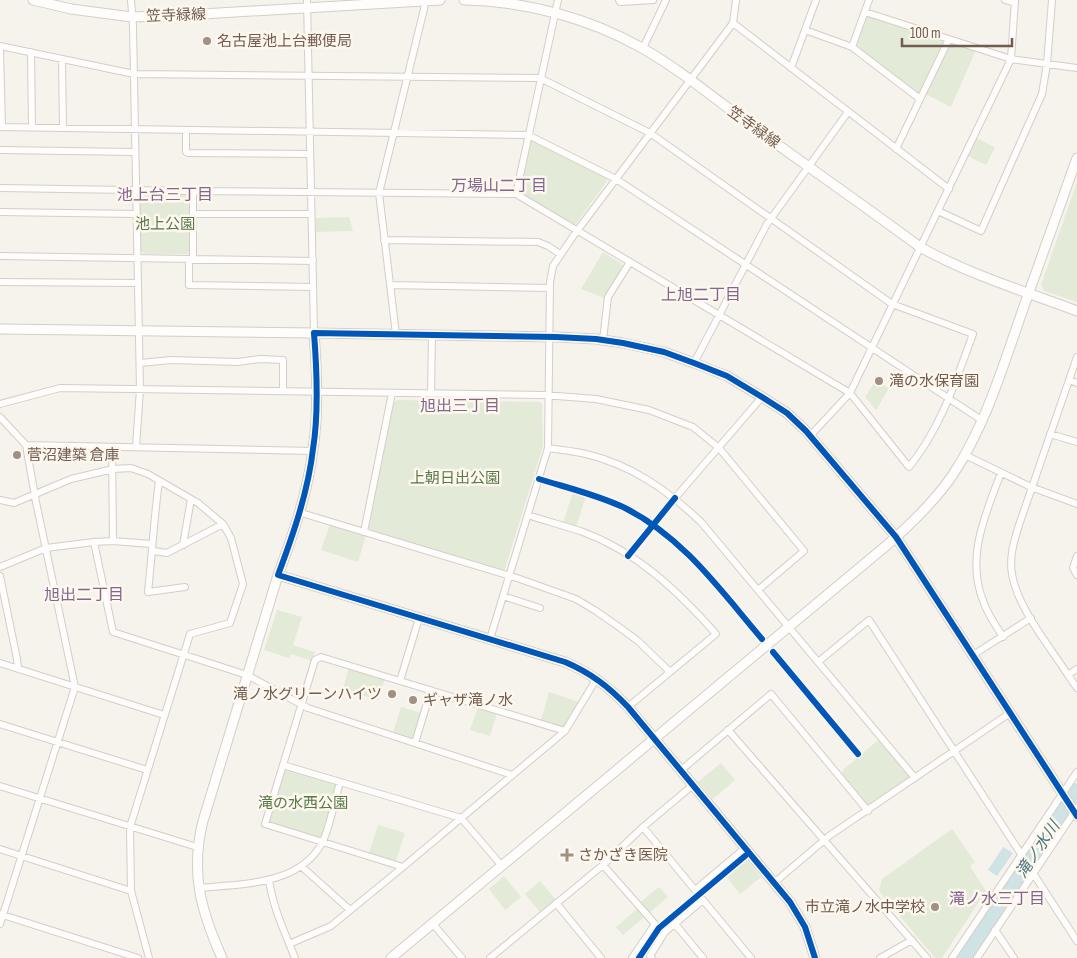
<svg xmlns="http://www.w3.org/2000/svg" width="1077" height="958" viewBox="0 0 1077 958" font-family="'Sofia Sans Condensed','Noto Sans JP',sans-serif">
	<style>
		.green { fill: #e3ebd8 }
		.water { fill: #cfe2e4 }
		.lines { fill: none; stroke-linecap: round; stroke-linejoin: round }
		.river { stroke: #cfe2e4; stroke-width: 14 }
		.street-casing { stroke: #d3cec7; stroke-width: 8 }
		.secondary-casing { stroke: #d4cec7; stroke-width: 11 }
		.street { stroke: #fefdfc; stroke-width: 6 }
		.secondary { stroke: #fefdfc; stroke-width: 9 }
		.cycleway-casing { stroke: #fdf7ee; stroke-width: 9 }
		.cycleway { stroke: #0057b8; stroke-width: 6 }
		.poi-dot { fill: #a09086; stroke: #fdf7ee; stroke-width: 2 }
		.labels { text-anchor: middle; stroke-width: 5; stroke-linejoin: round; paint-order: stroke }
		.street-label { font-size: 15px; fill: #715c4f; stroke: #fdf7ee }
		.poi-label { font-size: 15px; fill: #715c4f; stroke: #fdf7ee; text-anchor: start }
		.park-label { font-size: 15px; fill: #577a4b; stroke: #fdf7ee }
		.neighbourhood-label { font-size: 16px; fill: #81668d; stroke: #fdf7ee }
		.water-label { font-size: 16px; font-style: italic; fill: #4b7681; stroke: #fdf7ee }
	</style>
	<rect width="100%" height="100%" fill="#f6f2ec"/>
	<path class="green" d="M869 16 942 39 944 43 921 91 917 93 857 48 856 44 865 18Z
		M953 43 976 50 951 107 925 94 949 45Z
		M976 138 995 147 986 165 968 156Z
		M534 140 606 178 607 181 576 224H571L521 194 519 191 529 142Z
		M1077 182V302L1044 291 1041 285Z
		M143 194H187L191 197V251L188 254H145L140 250 139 199Z
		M349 217 353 231 316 232V218Z
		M603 252 622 264 623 268 605 298 581 289Z
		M876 380 889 388 876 410 865 397Z
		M397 400 540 402 542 404 543 446 505 569 502 571 371 531 368 528 394 402Z
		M573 492 586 496 576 527 563 523Z
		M330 524 366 535 358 562 321 550Z
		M277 610 302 617 293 645 315 652 312 661 291 654 289 658 264 650Z
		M349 667 385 678 378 700 343 689Z
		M549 692 579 702 566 725 562 727 541 720Z
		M401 707 421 713 414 736 410 738 393 733Z
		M478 707 497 713 490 736 470 730Z
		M877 741 882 742 909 775V780L871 805 865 803 842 776 843 770Z
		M721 763 735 780 713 799 698 782Z
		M289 769 335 783 337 786 322 835 319 838 271 823 270 820 284 771Z
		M378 825 405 833 396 861 369 853Z
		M952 829 975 862 970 866 986 891 942 958H935L879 891 882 879Z
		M744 860H747L761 877 740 894 726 876Z
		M504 876 521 897 505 910 489 889Z
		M540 881 556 900 540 912 525 894Z
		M659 887 668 897 649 913 639 903Z
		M637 909 644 917 623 935 616 927Z"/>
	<path class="water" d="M1003 847 1013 853 997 876 988 870Z"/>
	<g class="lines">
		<path class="river" d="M964 958 1077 790"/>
		<defs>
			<path id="street" d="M131 0 133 26 140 389 136 447
				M307 0 314 333
				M619 0 620 2 653 0
				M1005 0 1015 3
				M865 12 1011 59 1077 68
				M733 23 949 189
				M805 30 852 47 920 99
				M0 46 134 74 540 78 650 133 892 304 973 334C956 380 941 428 909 467L850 393 516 194
				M852 47 869 0
				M643 48 666 0
				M0 50 2 127
				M31 52 32 128
				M62 59 63 128
				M791 68 816 0
				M0 127 528 135 616 179 983 421
				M186 130V152L188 153 310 154
				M896 149 949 39
				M0 150 135 152
				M0 188 193 191V214H311
				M193 191 516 194 558 0
				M938 211 981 231 1042 94 1047 64 1052 0
				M0 212 137 214
				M193 214V259
				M384 240 538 242 548 246 560 254
				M0 256 313 261
				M189 259V285L313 287
				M0 282 138 283
				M390 285 550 288
				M396 334 379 193 424 9 425 0
				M603 340 608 297 630 262
				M140 363 171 360 238 362 260 359 283 360V391
				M694 363 767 224 848 112
				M1069 380 1077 383
				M431 394 432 335
				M0 404 60 388 544 395 596 399 649 410 693 427 719 448 804 551 758 590
				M0 417 26 445 36 502 75 687 0 924
				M1050 434 1077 442
				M810 436 850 393 1011 59 1015 0
				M26 445 313 451
				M112 447 113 541 94 542 113 632 247 675 308 708 512 775
				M548 448C561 450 574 451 586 454 632 465 667 490 701 522L915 778
				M965 455 1031 487 1077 504
				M1001 473C985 515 965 559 984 603 988 615 996 626 1003 637
				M159 481C154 518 152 555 148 592L185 587
				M675 498 762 397
				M0 500 14 503 71 479 113 469 131 468 148 474 198 503 223 524 231 538 243 584 230 623 190 634 130 827 131 891 149 958
				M298 512 517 578 576 599 596 611 619 627 638 641 670 672 628 707
				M528 515C546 521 565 526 583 532 637 552 678 591 716 634L670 672
				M364 532 392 393
				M113 541 151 544
				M183 545 191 499
				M153 551 167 553 223 524
				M1077 556 1073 568 1077 575
				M0 567 46 548 94 542
				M0 576 17 659 18 668
				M503 596 540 608
				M419 618 400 681 565 731 597 678
				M490 639 548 448 550 282 553 266 574 235 733 23 736 0
				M973 655 1031 618
				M818 662 869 620 1021 854
				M0 663 164 715
				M1077 669 1068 675 1077 688
				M1068 675C1050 647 1017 607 1012 574 1009 557 1014 541 1019 525L1077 357
				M400 681 321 657 315 660 265 824 403 867 565 731
				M0 724 147 770
				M728 730 927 958
				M415 743 431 690
				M283 765 461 818 502 866
				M680 771 771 694 868 811
				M0 786 197 847
				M643 827 695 890 745 848
				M0 849 131 891
				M603 865 655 924 632 958
				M301 866 350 910
				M1033 873 1077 941
				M269 880C273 908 285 933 295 958
				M774 883 829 836 1010 713
				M198 888C240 884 301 886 323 841 330 826 335 799 340 782
				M556 903 601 958
				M0 914 138 958
				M433 924 462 958
				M675 924 703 958
				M995 930 1014 958
				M289 944 331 926 403 867
				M490 958 603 865 643 827 693 785
				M652 958 650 956 665 932 703 900 751 958
				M880 958 912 940
				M952 958 1077 772
				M977 958 1077 808"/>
			<path id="secondary" d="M33 0 71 9 132 17 186 15 440 0
				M464 0C525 1 589 18 642 48 684 72 721 104 760 132 813 170 867 208 920 247 970 275 1024 291 1077 311
				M0 329 314 333
				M222 958C201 911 190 873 203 821L278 575
				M391 958 887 545C910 525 934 502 952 476 986 425 1003 366 1023 309 1041 259 1059 209 1077 158
				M815 958 805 927 790 902 628 707C609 687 591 673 565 662L278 575C293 535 308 492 313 449 319 412 317 371 314 333L556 337 596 339 623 343 664 352 694 363 727 376 762 397 787 413 806 431 896 537 1077 816"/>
		</defs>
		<use href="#street" class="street-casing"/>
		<use href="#secondary" class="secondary-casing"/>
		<use href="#street" class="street"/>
		<use href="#secondary" class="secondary"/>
		<defs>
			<path id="cycleway" d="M539 479C568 488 598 495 625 508 683 537 721 591 762 639
				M628 556 675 498
				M773 652 858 754
				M639 958 659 928 745 856
				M815 958 805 927 790 902 628 707C609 687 591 673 565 662L278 575C293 535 308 492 313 449 319 412 317 371 314 333L556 337 596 339 623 343 664 352 694 363 727 376 762 397 787 413 806 431 896 537 1077 816"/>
		</defs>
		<use href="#cycleway" class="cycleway-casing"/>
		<use href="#cycleway" class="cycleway"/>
	</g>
	<g class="poi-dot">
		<circle cx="207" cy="41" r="5"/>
		<circle cx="879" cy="381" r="5"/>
		<circle cx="17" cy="455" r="5"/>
		<circle cx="392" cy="694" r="5"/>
		<circle cx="413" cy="700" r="5"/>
		<path d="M564.5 847.5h5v5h5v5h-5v5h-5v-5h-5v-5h5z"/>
		<circle cx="935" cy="907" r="5"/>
	</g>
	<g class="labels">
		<g class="street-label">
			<text transform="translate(176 15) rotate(-2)" y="5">笠寺緑線</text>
			<text transform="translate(754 127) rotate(36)" y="5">笠寺緑線</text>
		</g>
		<g class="poi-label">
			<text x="217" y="46">名古屋池上台郵便局</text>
			<text x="889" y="386">滝の水保育園</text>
			<text x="27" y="460">菅沼建築 倉庫</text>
			<text x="382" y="699" text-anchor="end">滝ノ水グリーンハイツ</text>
			<text x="423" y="705">ギャザ滝ノ水</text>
			<text x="578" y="860">さかざき医院</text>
			<text x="925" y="912" text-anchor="end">市立滝ノ水中学校</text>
		</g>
		<g class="park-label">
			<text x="165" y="229">池上公園</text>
			<text x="455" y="483">上朝日出公園</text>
			<text x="303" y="808">滝の水西公園</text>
		</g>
		<g class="neighbourhood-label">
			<text x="499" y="191">万場山二丁目</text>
			<text x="165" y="200">池上台三丁目</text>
			<text x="701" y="300">上旭二丁目</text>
			<text x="460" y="411">旭出三丁目</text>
			<text x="84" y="600">旭出二丁目</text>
			<text x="997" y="904">滝ノ水三丁目</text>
		</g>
		<g class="water-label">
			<text transform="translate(1037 849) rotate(-56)" y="6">滝ノ水川</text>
		</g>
	</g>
	<path d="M902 38v8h110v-8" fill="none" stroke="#715c4f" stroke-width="2.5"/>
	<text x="910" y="38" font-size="15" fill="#715c4f" stroke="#fdf7ee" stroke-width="4" paint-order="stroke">100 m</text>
</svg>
